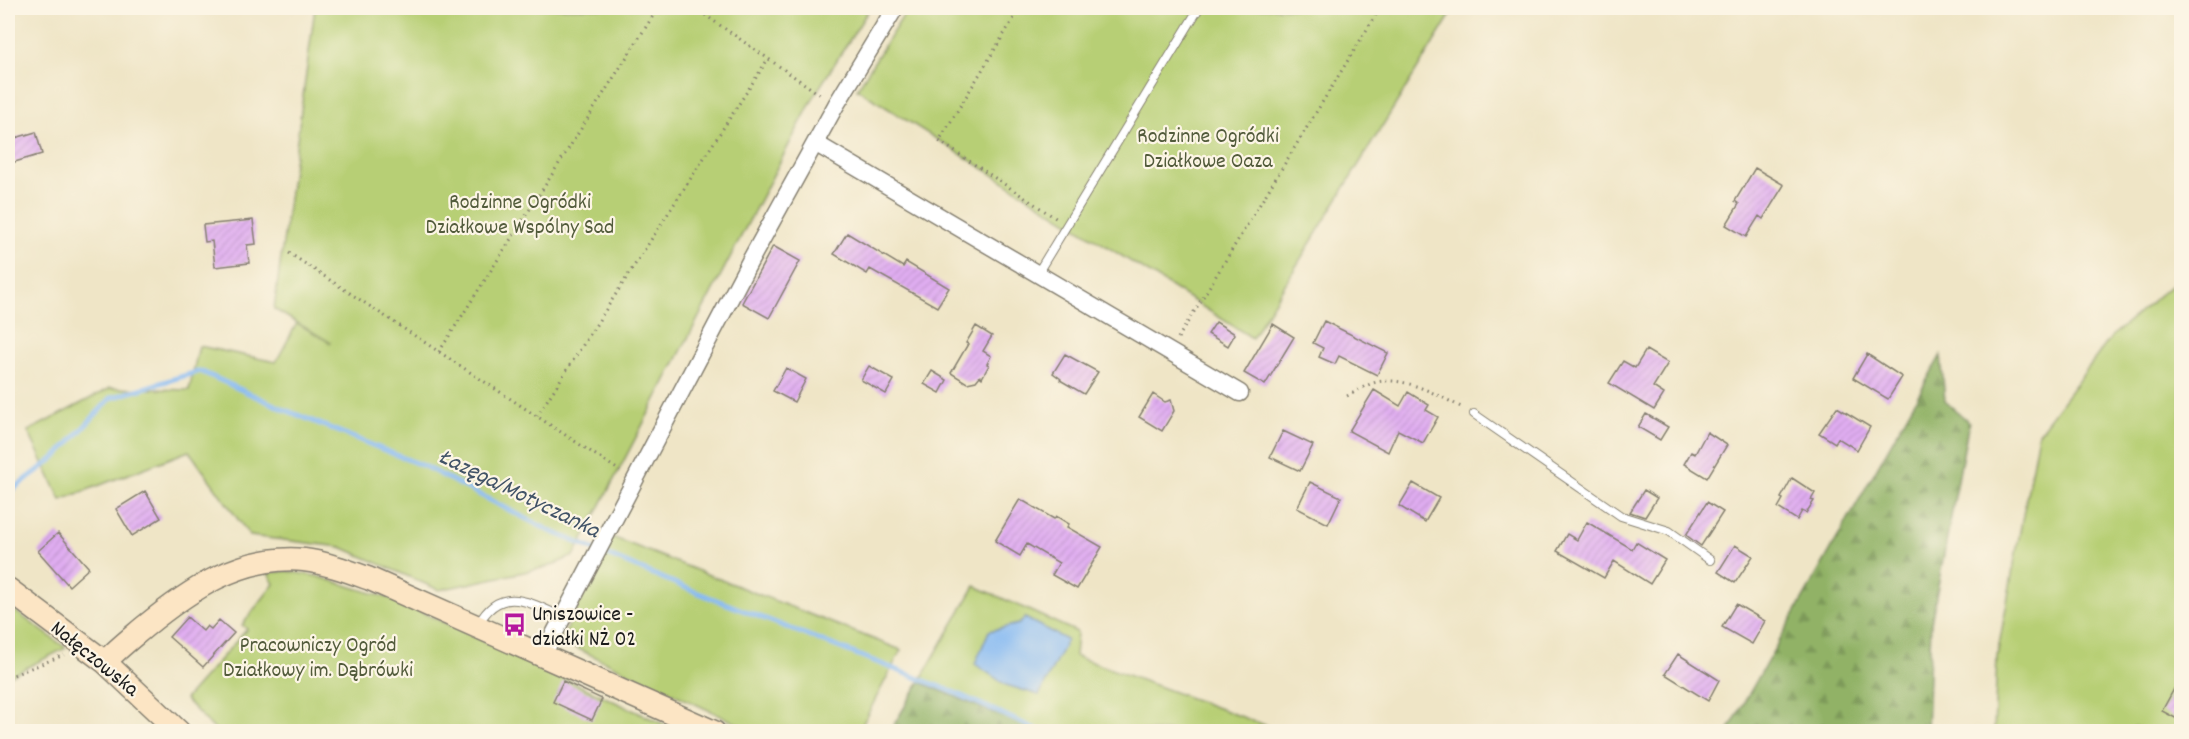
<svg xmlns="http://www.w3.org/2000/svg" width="2189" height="739" viewBox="0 0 2189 739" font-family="Dekko,sans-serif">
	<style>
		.green { fill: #b7cf74; stroke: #6a7648; stroke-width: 1.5 }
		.forest { fill: url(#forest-firs); stroke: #566741; stroke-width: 1.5 }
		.water { fill: #85b9f3; stroke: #506a88; stroke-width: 1.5 }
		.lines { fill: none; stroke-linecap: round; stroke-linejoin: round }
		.stream { stroke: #85b9f3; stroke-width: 5 }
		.building { fill: url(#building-hatch) }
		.lane-casing { stroke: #868071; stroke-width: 10 }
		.street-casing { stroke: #868071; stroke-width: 19 }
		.secondary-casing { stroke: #868071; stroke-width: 25 }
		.path { stroke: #868071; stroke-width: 3; stroke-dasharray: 1.5 4.5; stroke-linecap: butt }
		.lane { stroke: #fff; stroke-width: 8 }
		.street { stroke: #fff; stroke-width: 16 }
		.secondary { stroke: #fce5c4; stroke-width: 22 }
		.labels { text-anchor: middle; stroke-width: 4.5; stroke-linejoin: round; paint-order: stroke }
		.park-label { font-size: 22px; fill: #525b3b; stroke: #fcf5e5 }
		.poi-label { font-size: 22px; fill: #1c1c1c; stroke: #fcf5e5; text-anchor: start }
		.street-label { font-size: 22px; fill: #1c1c1c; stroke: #fcf5e5 }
		.water-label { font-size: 24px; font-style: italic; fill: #415367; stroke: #fcf5e5 }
	</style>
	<defs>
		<pattern id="forest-firs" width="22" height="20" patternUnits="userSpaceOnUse" patternTransform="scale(1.5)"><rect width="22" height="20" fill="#91b266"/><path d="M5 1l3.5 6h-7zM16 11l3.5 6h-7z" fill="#7c9858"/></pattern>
		<pattern id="building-hatch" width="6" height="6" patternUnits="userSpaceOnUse" patternTransform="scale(1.5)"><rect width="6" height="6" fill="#e0adf1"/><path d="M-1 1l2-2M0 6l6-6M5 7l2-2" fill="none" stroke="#c094ce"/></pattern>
	</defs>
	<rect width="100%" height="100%" fill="#fcf5e5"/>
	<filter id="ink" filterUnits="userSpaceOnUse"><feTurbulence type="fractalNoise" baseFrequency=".0167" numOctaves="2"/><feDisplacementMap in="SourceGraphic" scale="12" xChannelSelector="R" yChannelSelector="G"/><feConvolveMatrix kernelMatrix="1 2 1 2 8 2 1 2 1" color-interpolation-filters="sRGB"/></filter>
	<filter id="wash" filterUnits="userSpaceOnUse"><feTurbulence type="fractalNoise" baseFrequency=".008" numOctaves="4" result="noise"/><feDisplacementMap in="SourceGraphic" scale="24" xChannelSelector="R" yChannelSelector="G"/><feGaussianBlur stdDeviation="1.35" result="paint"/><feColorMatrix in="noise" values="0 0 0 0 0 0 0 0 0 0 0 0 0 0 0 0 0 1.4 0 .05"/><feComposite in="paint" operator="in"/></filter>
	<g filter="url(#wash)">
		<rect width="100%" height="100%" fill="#efe5c6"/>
		<path class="green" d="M315 8H870L816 93 574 556 547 567 439 590 341 547 250 536 189 451 61 500 28 431 110 388 189 390 199 346 276 362 297 323 331 343 274 309Z
			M908 8H1455L1252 338 857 89Z
			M2181 277V731H2154L2134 727 2133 732H1994L1997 656 2038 434 2112 336Z
			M612 537 901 650 859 731 755 732 561 641Z
			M286 571 316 576 395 600 678 731H216L185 699 247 629 242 625 274 584 268 573Z
			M975 586 1077 632 1075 656 1281 731 890 732Z
			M8 606 66 648 8 677Z"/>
		<path class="forest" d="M1941 355 1945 401 1969 422 1931 623 1927 731H1728Z
			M920 682 1037 731H890Z"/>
		<path class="water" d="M1025 618 1067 640 1039 695 1006 685 975 664 989 631 1019 624Z"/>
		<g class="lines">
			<path class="stream" d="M8 493 57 456 111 398 200 371 288 411 426 467 550 531 691 590 951 691 1042 732"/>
		</g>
		<g id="blocks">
			<path class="building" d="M36 132 42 154 8 164V140Z
				M1755 168 1784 185 1763 219 1759 216 1746 237 1726 225 1739 204 1735 201Z
				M253 220 256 244 247 245 249 263 215 267 212 241 205 242 203 225Z
				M847 233 903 267 906 262 949 288 937 307 870 269 867 274 834 254Z
				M773 246 800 261 769 318 742 303Z
				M1324 321 1388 353 1377 375 1339 356 1335 364 1319 357 1323 348 1313 343Z
				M1216 322 1235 334 1228 346 1208 334Z
				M1273 324 1294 337 1265 385 1244 373Z
				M976 326 992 336 983 351 991 356 987 364 989 365 982 378 980 376 976 381 967 383 951 373 968 344 966 343Z
				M1646 350 1668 363 1653 387 1664 394 1654 410 1609 383 1623 361 1635 368Z
				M1065 354 1098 372 1084 394 1060 380 1061 379 1053 373Z
				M1867 354 1902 377 1888 399 1853 378Z
				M869 366 894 380 886 394 861 380Z
				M786 368 806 379 794 402 773 391Z
				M932 371 947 380 940 393 924 384Z
				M1374 390 1400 406 1408 392 1429 405 1426 410 1438 417 1423 443 1398 430 1388 452 1349 431Z
				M1153 394 1165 402 1171 400 1174 411 1162 431 1139 417Z
				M1837 407 1870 427 1857 450 1838 438 1835 443 1819 433Z
				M1646 414 1668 427 1660 440 1638 427Z
				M1283 431 1313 445 1300 471 1270 457Z
				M1707 432 1727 445 1707 478 1684 464 1691 452 1695 454Z
				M1792 478 1815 493 1811 500 1814 501 1806 513 1802 511 1797 520 1778 508 1783 499 1781 498Z
				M1310 482 1341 497 1328 524 1297 508Z
				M1413 483 1439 498 1425 522 1399 506Z
				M1644 490 1657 498 1645 517 1630 512Z
				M145 491 161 518 132 536 116 509Z
				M1020 499 1054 519 1056 516 1069 524 1067 527 1102 547 1077 589 1052 575 1059 563 1027 544 1020 556 995 541Z
				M1707 502 1723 512 1701 546 1686 535Z
				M1587 522 1632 549 1636 542 1665 560 1650 584 1614 561 1604 578 1557 551 1567 534 1577 540Z
				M58 533 89 568 69 586 38 551Z
				M1735 545 1753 556 1735 583 1718 572Z
				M1736 604 1765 621 1752 644 1722 627Z
				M187 617 203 631 207 626 211 629 219 620 234 633 203 667 169 637Z
				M1678 654 1719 680 1708 701 1665 674Z
				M2181 676V721L2162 711Z
				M563 681 602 699 592 720 553 702Z"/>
		</g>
	</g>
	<g filter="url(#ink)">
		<use href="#blocks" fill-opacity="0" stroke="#868071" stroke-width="1.5"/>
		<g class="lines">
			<defs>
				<path id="lane" d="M1037 274 1199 8
					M1474 414 1621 516 1669 531 1710 560
					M478 625C500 584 529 602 562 617"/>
				<path id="street" d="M815 143 1240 393
					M543 655 750 261 836 105 895 8"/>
				<path id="secondary" d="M8 589 105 662 179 732
					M105 662C116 650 130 639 143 628 188 591 241 554 304 560 327 563 348 571 370 579L714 732"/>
			</defs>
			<use href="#lane" class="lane-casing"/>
			<use href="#street" class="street-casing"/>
			<use href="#secondary" class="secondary-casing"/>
			<path class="path" d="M695 8 822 96
				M1020 8 939 141 1057 219
				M289 253 620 471
				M1178 338 1380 8
				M439 352 658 8
				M1347 396C1356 392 1364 386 1373 383 1403 374 1437 395 1463 408
				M537 416 768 59
				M8 677 64 655"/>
			<use href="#lane" class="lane"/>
			<use href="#street" class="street"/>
			<use href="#secondary" class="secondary"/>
		</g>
	</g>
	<defs>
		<symbol id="bus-bare" viewBox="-9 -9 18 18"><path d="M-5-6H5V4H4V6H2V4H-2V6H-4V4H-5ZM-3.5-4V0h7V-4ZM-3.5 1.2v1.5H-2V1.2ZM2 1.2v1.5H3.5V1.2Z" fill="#b5179e" stroke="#fcf5e5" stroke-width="2.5" paint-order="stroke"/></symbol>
	</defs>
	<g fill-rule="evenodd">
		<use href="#bus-bare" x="498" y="608" width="33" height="33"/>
	</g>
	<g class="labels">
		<g class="park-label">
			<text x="1208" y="142">Rodzinne Ogródki<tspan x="1208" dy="25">Działkowe Oaza</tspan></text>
			<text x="520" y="208">Rodzinne Ogródki<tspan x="520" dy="25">Działkowe Wspólny Sad</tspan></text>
			<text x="318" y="651">Pracowniczy Ogród<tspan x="318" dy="25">Działkowy im. Dąbrówki</tspan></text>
		</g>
		<g class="poi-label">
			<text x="532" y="620">Uniszowice -<tspan x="532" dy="25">działki NŻ 02</tspan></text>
		</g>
		<g class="street-label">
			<text transform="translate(96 657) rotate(39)" y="8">Nałęczowska</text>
		</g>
		<g class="water-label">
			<text transform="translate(520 492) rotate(26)" y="8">Łazęga/Motyczanka</text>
		</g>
	</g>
	<rect width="2189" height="739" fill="none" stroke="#fcf5e5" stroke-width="30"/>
</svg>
